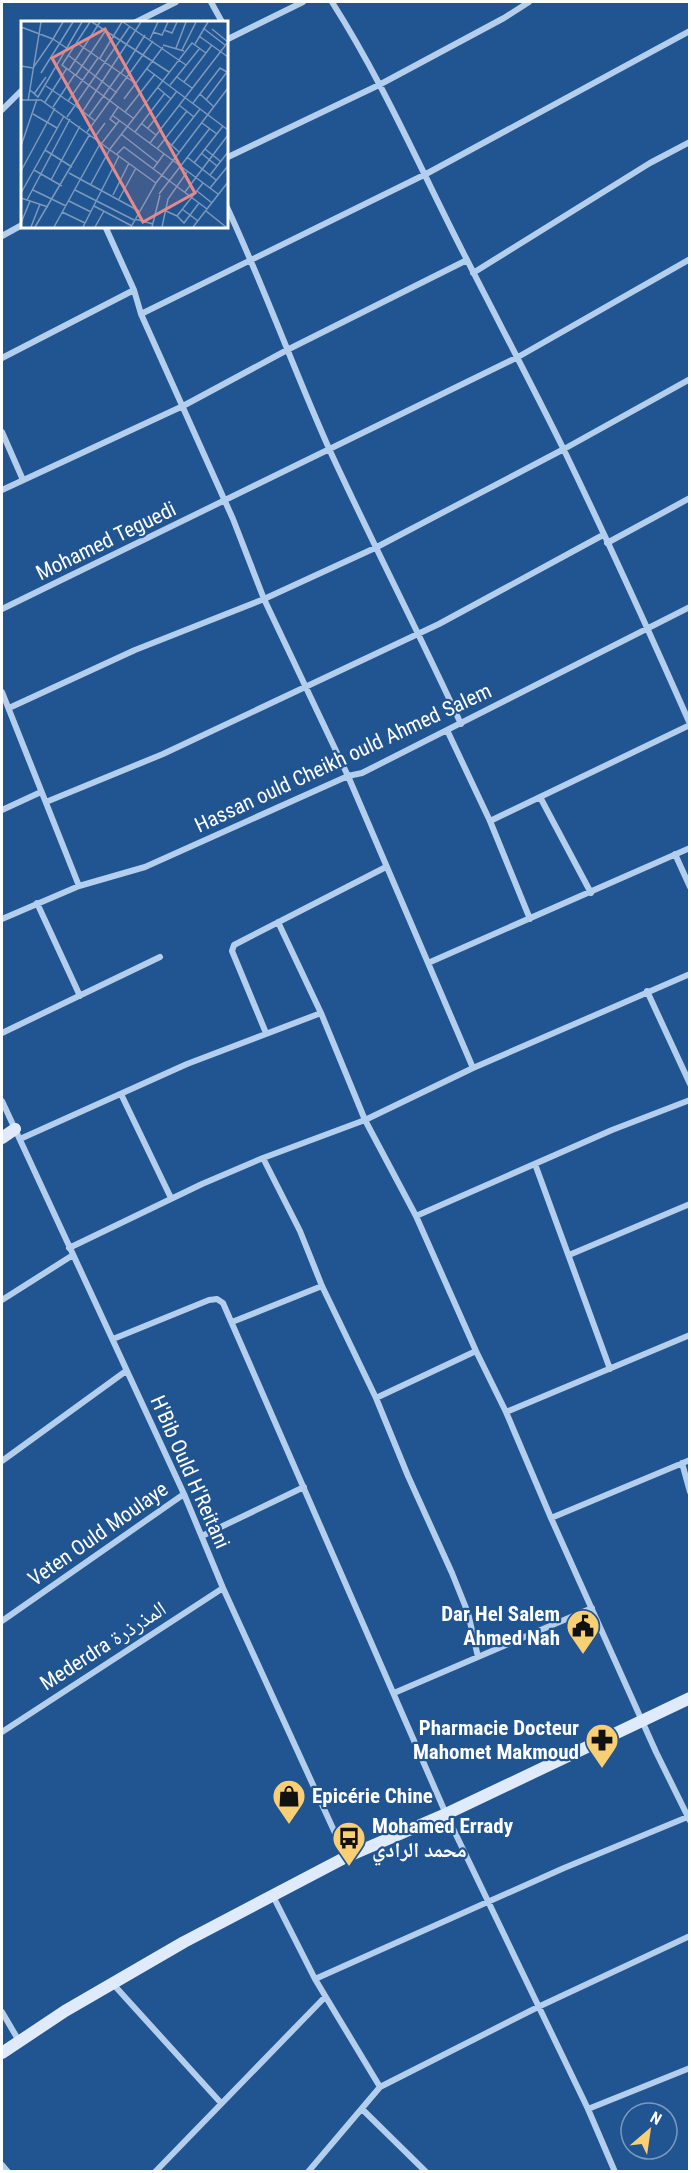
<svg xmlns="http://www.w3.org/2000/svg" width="691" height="2173" viewBox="0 0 691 2173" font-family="'Roboto Condensed','Noto Naskh Arabic',sans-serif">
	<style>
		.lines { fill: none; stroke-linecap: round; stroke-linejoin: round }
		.street { stroke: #b3cfed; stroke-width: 6 }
		.secondary { stroke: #dfebfa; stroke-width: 12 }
		.labels { text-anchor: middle; stroke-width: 4.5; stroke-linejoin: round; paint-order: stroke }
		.street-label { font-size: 21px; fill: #fff; stroke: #215591 }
		.poi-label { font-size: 21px; font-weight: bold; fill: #fff; stroke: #215591; text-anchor: end }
		.inset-road { fill: none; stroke: #7a99bd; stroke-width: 1.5 }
		.view { fill: #e88989; fill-opacity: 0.15; stroke: #e88989; stroke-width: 3 }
		.inset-edge { fill: none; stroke: #fff; stroke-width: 3 }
	</style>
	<rect width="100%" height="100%" fill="#215591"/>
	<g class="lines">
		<path class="street" d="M211 2 222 22
			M332 2C383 82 421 170 464 254 497 319 531 383 563 448 607 539 649 631 690 724
			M136 22 176 2
			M226 40 303 2
			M2 110 22 90
			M226 158 379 85 504 18 529 2
			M226 205C264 286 294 371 331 453 373 544 419 633 461 724
			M105 226 134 290 141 314 233 519 264 599 348 776 473 1068
			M2 236 22 225
			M473 273 650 163 690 142
			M141 314 426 174 690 31
			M2 358 134 290
			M2 432 23 480
			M2 490 183 406 289 349 467 260
			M607 543 690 498
			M2 609 518 357 690 259
			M2 692 79 886
			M9 708 135 650 264 599 375 548 564 449 690 379
			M447 730 490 821 530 919
			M540 797 591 893
			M46 802 163 754 439 624 603 535
			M2 810 41 792
			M490 821 690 725
			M675 854 690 887
			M37 903 80 996
			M2 919 79 886 145 867 348 776 362 773 690 607
			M278 922 321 1013 365 1120 416 1216 476 1351 506 1412 551 1518 656 1752 690 1821
			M428 963 690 848
			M647 991 690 1084
			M2 1033 160 957
			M266 1033 232 951 234 945 386 867
			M121 1094 171 1198
			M2 1101 184 1494 223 1588 346 1857
			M20 1139 187 1064 321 1013
			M263 1158 300 1231 322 1286 376 1398 408 1476 452 1573 468 1613 478 1657
			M535 1164 610 1369
			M416 1216 612 1130 690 1100
			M69 1248 202 1184 263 1158 365 1120 473 1068 690 974
			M569 1255 690 1204
			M2 1300 73 1255
			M232 1322 322 1286
			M113 1339 209 1300 217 1299 223 1303 446 1814 588 2109 615 2172
			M376 1398 476 1351
			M506 1412 690 1335
			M2 1461 126 1371
			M682 1463 690 1492
			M551 1518 690 1460
			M202 1536 304 1487
			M2 1621 184 1494
			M394 1693 592 1608
			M2 1732 223 1588
			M273 1896 315 1979 380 2087
			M315 1979 564 1868 690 1816
			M113 1984 221 2103
			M2 2012 19 2041
			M362 2109 426 2172
			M588 2109 690 2068
			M2 2165 8 2172
			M155 2172 325 1997
			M308 2172 380 2087 538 2007 690 1936"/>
		<path class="secondary" d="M2 1138 15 1129
			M2 2053 65 2011 184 1942 346 1857 446 1814 690 1698"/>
	</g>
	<defs>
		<symbol id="civic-pin" viewBox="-11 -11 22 30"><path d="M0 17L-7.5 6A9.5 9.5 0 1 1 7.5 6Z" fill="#f9cf75" stroke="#215591"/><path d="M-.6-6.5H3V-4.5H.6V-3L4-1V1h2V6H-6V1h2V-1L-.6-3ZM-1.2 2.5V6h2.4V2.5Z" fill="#111"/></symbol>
		<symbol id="pharmacy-pin" viewBox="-11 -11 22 30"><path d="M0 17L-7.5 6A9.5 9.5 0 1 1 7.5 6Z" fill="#f9cf75" stroke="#215591"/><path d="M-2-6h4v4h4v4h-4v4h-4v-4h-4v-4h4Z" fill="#111"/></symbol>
		<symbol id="shop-pin" viewBox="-11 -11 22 30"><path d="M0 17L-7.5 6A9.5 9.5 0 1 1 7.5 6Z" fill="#f9cf75" stroke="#215591"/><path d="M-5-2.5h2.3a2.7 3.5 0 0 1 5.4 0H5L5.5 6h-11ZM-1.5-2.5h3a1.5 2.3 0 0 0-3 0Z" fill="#111"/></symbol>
		<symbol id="bus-pin" viewBox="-11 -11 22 30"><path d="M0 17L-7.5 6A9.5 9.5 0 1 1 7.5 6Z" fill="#f9cf75" stroke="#215591"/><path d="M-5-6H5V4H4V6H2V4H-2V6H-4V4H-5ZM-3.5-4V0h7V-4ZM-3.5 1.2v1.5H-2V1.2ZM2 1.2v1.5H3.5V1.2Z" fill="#111"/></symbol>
	</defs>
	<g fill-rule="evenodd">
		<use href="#civic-pin" x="564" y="1607" width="38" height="52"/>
		<use href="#pharmacy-pin" x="583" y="1721" width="38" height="52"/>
		<use href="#shop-pin" x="270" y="1777" width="38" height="52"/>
		<use href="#bus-pin" x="330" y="1819" width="38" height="52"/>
	</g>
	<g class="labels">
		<g class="street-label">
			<text transform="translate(106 541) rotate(-26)" y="7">Mohamed Teguedi</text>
			<text transform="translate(343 758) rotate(-25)" y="7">Hassan ould Cheikh ould Ahmed Salem</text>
			<text transform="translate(190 1472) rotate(66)" y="7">H'Bib Ould H'Reitani</text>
			<text transform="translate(98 1534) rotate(-35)" y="7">Veten Ould Moulaye</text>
			<text transform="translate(103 1646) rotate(-33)" y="7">Mederdra المذرذرة</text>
		</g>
		<g class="poi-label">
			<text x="560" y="1621">Dar Hel Salem<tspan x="560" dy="24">Ahmed Nah</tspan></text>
			<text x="579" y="1735">Pharmacie Docteur<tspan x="579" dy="24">Mahomet Makmoud</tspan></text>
			<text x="312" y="1803" text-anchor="start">Epicérie Chine</text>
			<text x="372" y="1833" text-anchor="start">Mohamed Errady<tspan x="372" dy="24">محمد الرادي</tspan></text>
		</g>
	</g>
	<g transform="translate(21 21)">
		<rect width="207" height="207" fill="#215591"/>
		<path class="inset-road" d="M69 1 41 44 112 97M71 1 148 51M102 1 165 44M0 6 32 18 42 1M182 7 204 24M191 8 207 21M143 9 151 12 156 1M132 11 141 14 147 1M178 15 207 36M129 18 137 1M56 22 114 62M174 23 187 1M142 24 163 30M155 27 165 1M161 29 175 1M47 34 96 72M79 37 101 1M0 45 12 47 32 18 47 28M126 48 207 109M48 49 79 1M20 52 52 1M100 52 124 14M55 54 85 9M156 56 171 67M163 61 191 24M149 64 179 27M25 65 53 84M136 66 150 78M9 69 17 76 61 1M13 73 25 56M179 73 193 86M103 78 142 26M0 79H20L135 162M185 79 206 51M7 80 20 1M47 80 77 37M24 81 46 47M172 82 199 47 206 51M158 84 173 96M55 85 74 100M32 86 54 53M62 90 120 1M104 91 134 53M12 93 36 107M91 94 197 173M68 95 99 52M46 96 109 5M120 102 135 114M181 102 196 113M95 103 89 98 97 86M127 107 156 70M66 111 132 20M114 111 144 72M100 113 137 142M73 117 84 102M144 118 158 131M81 122 98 100M129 122 207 21M0 125 16 78M150 125 179 88M89 128 171 22 185 32M136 128 166 90M184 128 199 140M24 129 51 146M180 132 196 145M96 133 103 126 186 188M166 136 195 159M173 142 202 105M132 148 143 133M13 149 41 165M0 150 34 87M48 152 118 190M189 154 207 131M30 159 59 105M70 163 89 128M189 167 207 145M12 169 45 185M54 169 113 199M176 170 191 182M164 171 207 114M0 172 43 95M138 173 189 107M92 174 108 142M0 177 27 186M98 178 115 147M6 179 49 98M48 180 70 191M73 185 111 205M161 188 177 200M145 190 156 195 182 162M185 190 205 206M41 191 64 202M156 195 163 202 178 182M114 198 132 203M0 202 9 180M10 206 19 183M14 206 69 113M33 206 80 121M62 206 98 135M74 206 83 190M110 206 135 162 207 67M131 206 139 174M141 206 147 178 166 151M172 206 207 161"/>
		<path class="view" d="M84 8 174 172 122 201 31 37Z"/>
		<rect width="207" height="207" class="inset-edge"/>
	</g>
	<rect width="691" height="2173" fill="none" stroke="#ffffff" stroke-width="6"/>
	<g transform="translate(649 2131) rotate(29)"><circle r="28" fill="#215591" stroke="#7a99bd" stroke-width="1.5"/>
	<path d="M0-4.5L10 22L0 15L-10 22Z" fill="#f9cf75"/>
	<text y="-9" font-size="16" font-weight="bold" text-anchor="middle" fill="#ffffff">N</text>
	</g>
</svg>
